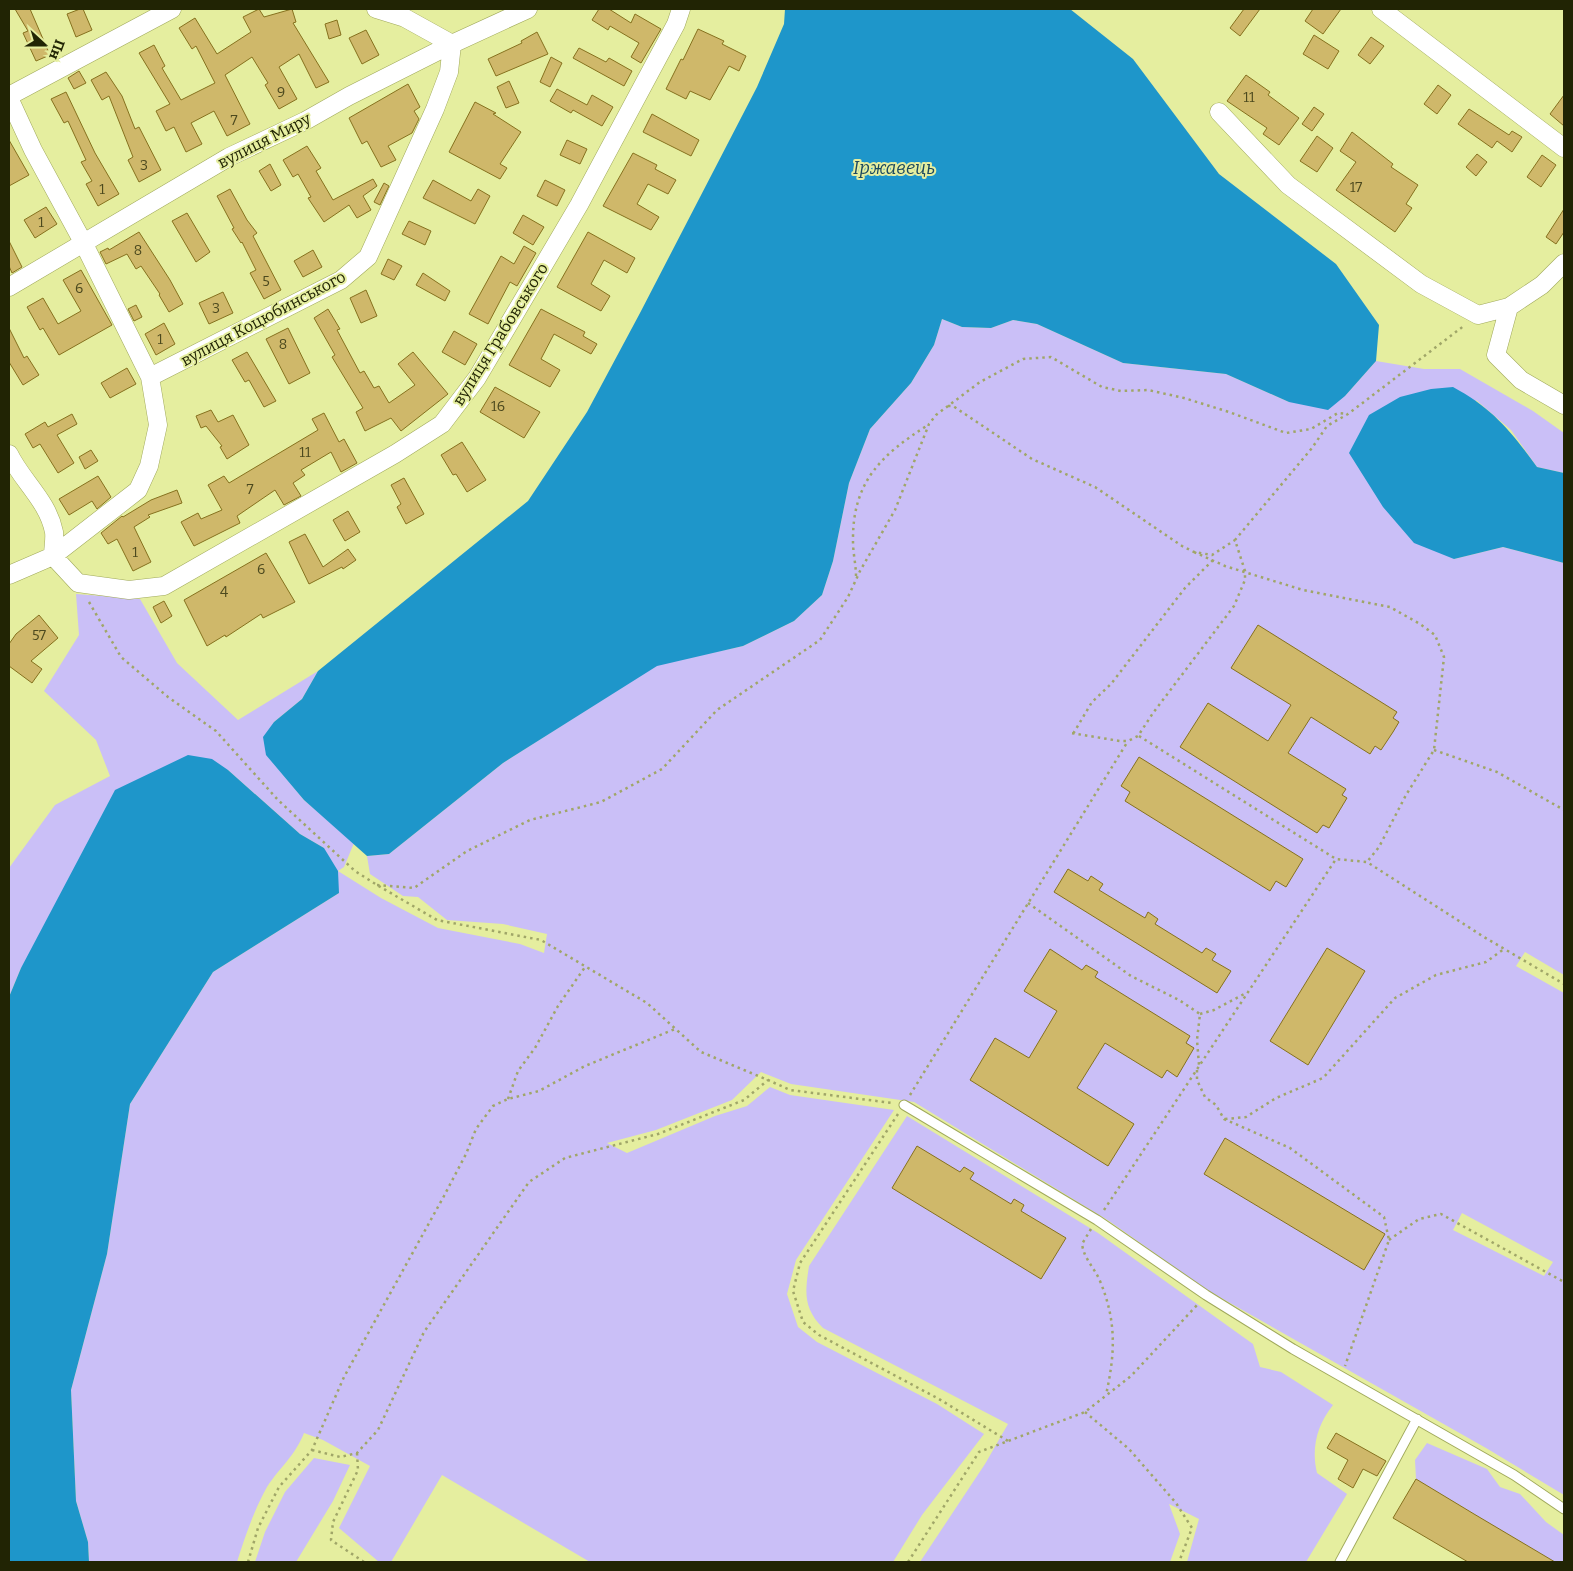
<svg xmlns="http://www.w3.org/2000/svg" width="1573" height="1571" viewBox="0 0 1573 1571" font-family="Bitter,serif">
	<style>
		.green { fill: #cabff7; fill-rule: evenodd }
		.water { fill: #1e96ca }
		.building { fill: #cfb86a; stroke: #86711e }
		.lines { fill: none; stroke-linecap: round; stroke-linejoin: round }
		.lane-casing { stroke: #a0a95b; stroke-width: 11 }
		.street-casing { stroke: #a0a95b; stroke-width: 19 }
		.path { stroke: #a0a668; stroke-width: 2.5; stroke-dasharray: 2.5 4; stroke-linecap: butt }
		.lane { stroke: #fff; stroke-width: 9 }
		.street { stroke: #fff; stroke-width: 18 }
		.labels { text-anchor: middle; stroke-width: 4; stroke-linejoin: round; paint-order: stroke }
		.number-label { font-size: 14px; fill: #4c491e }
		.street-label { font-size: 16px; fill: #212404; stroke: #e5ee9f }
		.water-label { font-size: 18px; font-style: italic; fill: #1b485f; stroke: #e5ee9f }
	</style>
	<rect width="100%" height="100%" fill="#e5ee9f"/>
	<path class="green" d="M942 319 962 327 991 328 1013 320 1037 324 1123 363 1226 374 1289 402 1345 396 1376 361 1424 369H1460L1533 411 1564 433V473L1537 467 1511 430 1476 400 1454 559 1503 547 1564 563V975L1525 952 1516 966 1564 993V1495L1486 1448 1207 1290 1109 1221 914 1102 791 1084 761 1072 732 1100 656 1130 607 1143 627 1153 715 1116 747 1106 770 1087 790 1095 894 1110 796 1260 787 1294 798 1327 817 1342 937 1404 984 1434 922 1515 893 1562H590L442 1475 391 1562H379L339 1528 370 1466 323 1440 304 1433C295 1456 280 1467 267 1487 254 1510 245 1537 237 1562H89L88 1542 76 1501 71 1390 107 1254 130 1104 213 972 339 893 324 848 300 834 228 770 21 968 9 997V868L55 805 110 776 96 740 44 691 79 635 76 594 140 599 177 663 238 720 318 671 302 699 274 722 267 755 304 800 354 843 344 867 338 871 381 898 438 928 520 944 544 953 547 934 503 924 447 920 418 897 403 896 370 874 367 856 389 854 503 763 657 665 743 646 794 621 822 595 833 561 849 483 870 429 911 383 934 345ZM1462 1213 1553 1262 1544 1276 1453 1230Z
		M907 1116 1098 1233 1253 1344 1260 1367 1281 1372 1333 1405C1317 1425 1311 1448 1317 1473L1347 1494 1306 1562H1187L1199 1519 1169 1504 1180 1534 1170 1562H920L985 1464 1008 1424 823 1328C803 1308 805 1292 809 1266Z
		M1427 1443 1487 1469 1500 1487 1520 1494 1546 1522 1564 1535V1562H1554L1416 1479 1415 1460Z
		M314 1458 350 1465 333 1501 296 1562H255L265 1532 285 1492Z"/>
	<path class="water" d="M785 9H1070L1133 59 1219 174 1336 264 1379 325 1376 361 1345 396 1328 410 1289 402 1226 374 1123 363 1037 324 1013 320 991 328 962 327 942 319 934 345 911 383 870 429 849 483 833 561 822 595 794 621 743 646 657 666 503 763 389 854 367 856 304 800 266 755 263 737 274 722 302 699 318 671 528 501 587 412 640 313 757 87 784 24Z
		M1453 387C1492 408 1511 431 1537 467L1564 473V563L1503 547 1454 559 1414 543 1383 507 1349 453 1369 415 1400 397 1431 389Z
		M188 755 212 759 228 770 300 834 324 848 338 871 339 893 213 972 130 1104 107 1254 71 1390 76 1501 88 1542 89 1562H9V997L21 968 115 790Z"/>
	<path class="building" d="M15 9H30L50 55 36 61 23 33 28 31Z
		M80 9H83L92 30 76 37 67 14Z
		M259 9 264 17 292 9 296 22 293 23 329 82 316 88 299 54 279 67 297 99 279 109 265 85 268 83 252 57 225 75 250 124 227 136 214 111 191 123 202 144 186 152 174 127 166 131 156 111 170 104 139 53 154 45 165 66 162 68 181 100 215 83 196 46 192 49 179 28 195 18 217 54 251 32 243 17Z
		M599 9H609L631 23 635 14 661 29 641 63 631 57 639 43 610 26 608 30 592 20Z
		M1244 9H1260L1240 36 1230 28Z
		M1313 9H1341L1323 34 1305 21Z
		M337 20 341 35 329 39 325 24Z
		M698 29 724 41 722 44 746 56 739 71 729 66 710 100 690 91 686 99 666 89 681 59 683 60Z
		M366 30 379 55 362 64 349 38Z
		M537 32 548 54 496 76 488 59 522 43 521 41Z
		M1314 35 1339 51 1328 69 1303 54Z
		M1371 37 1384 46 1370 64 1358 55Z
		M579 48 606 62 609 58 632 71 624 86 573 58Z
		M551 57 562 63 550 87 540 82Z
		M79 71 86 83 74 89 68 78Z
		M106 72 122 96 135 129 139 127 161 170 139 182 128 160 133 157 109 96 102 100 91 80Z
		M1246 75 1270 92 1268 95 1299 118 1279 145 1263 134 1267 128 1227 101Z
		M509 81 519 103 506 108 497 87Z
		M408 84 420 107 414 111 419 119 412 133 388 146 396 160 381 167 367 141 362 144 349 118Z
		M1438 85 1451 95 1437 114 1424 104Z
		M557 89 587 105 592 95 613 107 602 126 573 110 571 113 550 101Z
		M66 92 95 153 119 194 98 206 86 184 92 181 81 162 86 160 68 121 64 123 51 99Z
		M1564 95V126L1550 114Z
		M475 102 496 113 493 114 521 132 500 164 507 168 500 179 449 152Z
		M1314 107 1324 114 1312 131 1302 124Z
		M1469 109 1509 135 1512 131 1522 137 1512 152 1497 141 1492 148 1458 124Z
		M652 114 699 140 691 156 643 132Z
		M1352 132 1393 164 1391 167 1418 185 1406 204 1412 208 1395 232 1336 190 1356 162 1340 151Z
		M1317 136 1333 148 1317 172 1300 161Z
		M9 140 29 175 9 186Z
		M567 140 587 149 580 164 560 155Z
		M307 146 321 168 316 171 333 200 373 179 377 186 363 196 371 210 357 218 349 205 324 222 308 198 311 197 298 174 293 177 283 160Z
		M633 153 657 165 655 169 676 180 668 194 648 184 637 204 659 217 651 230 603 206Z
		M1477 154 1487 162 1476 176 1466 167Z
		M1542 155 1556 165 1541 187 1527 177Z
		M270 164 281 185 271 191 259 171Z
		M433 180 471 201 478 189 490 196 475 224 423 198Z
		M545 180 565 190 557 206 537 196Z
		M384 183 389 186 380 205 374 202Z
		M230 189 247 220 257 233 253 236 281 290 264 299 250 273 256 270 242 242 241 243 232 229 234 228 217 196Z
		M46 207 57 224 35 238 24 220Z
		M1564 209V232L1556 244 1546 237Z
		M187 213 210 252 196 262 172 221Z
		M523 215 544 227 533 245 513 233Z
		M409 221 431 231 425 245 402 234Z
		M139 232 170 280 183 304 169 312 159 295 160 294 141 266 136 269 127 254 106 264 100 252 108 248 109 250Z
		M588 232 635 258 627 273 604 260 591 284 610 296 601 311 557 287Z
		M9 241 22 267 12 273 9 266Z
		M524 246 536 253 517 286 510 282 488 324 469 314 501 256 514 264Z
		M313 250 322 267 303 277 294 261Z
		M388 259 402 266 394 280 381 274Z
		M81 270 112 325 59 355 43 328 40 330 27 307 43 298 58 324 81 311 63 280Z
		M423 273 450 291 445 301 416 285Z
		M366 290 377 316 361 323 350 298Z
		M223 292 233 313 209 324 199 303Z
		M136 305 142 317 134 321 128 309Z
		M328 309 340 329 337 330 360 373 364 371 374 388 379 386 389 403 415 385 398 364 413 352 448 394 401 431 391 418 365 431 356 412 363 408 332 357 335 355 314 318Z
		M541 309 585 332 583 336 597 344 591 354 554 334 541 359 560 370 550 387 509 365Z
		M164 323 175 344 156 355 145 334Z
		M9 328 24 358 27 356 39 375 23 385 9 362Z
		M288 328 310 373 289 384 266 339Z
		M454 331 477 344 465 365 442 352Z
		M247 352 276 401 264 407 249 380 245 382 232 360Z
		M127 368 136 384 110 398 101 383Z
		M495 387 540 412 524 438 480 412Z
		M211 410 218 422 233 415 249 445 227 459 220 447 222 446 206 426 201 428 196 416Z
		M324 413 339 442 344 439 357 463 341 472 331 452 301 470 305 475 293 483 301 496 284 505 275 490 237 516 240 523 194 546 181 522 198 513 201 519 222 510 208 485 224 476 229 483 318 430 312 419Z
		M72 414 77 424 57 435 74 463 58 473 40 444 33 448 25 434 45 422 48 427Z
		M462 442 486 480 467 492 456 474 453 475 441 455Z
		M91 450 98 461 85 469 79 457Z
		M98 476 111 497 97 509 92 501 69 515 59 499Z
		M404 478 424 514 406 524 397 507 401 504 391 485Z
		M177 490 182 503 148 515 150 517 134 527 151 562 133 571 117 539 108 544 101 533 122 516 123 517 151 500Z
		M348 511 360 532 345 541 333 520Z
		M305 534 323 567 348 549 356 560 343 569 342 567 309 584 289 542Z
		M266 553 295 602 263 618 261 614 226 637 225 635 207 646 184 600Z
		M164 601 172 616 161 623 153 607Z
		M39 615 58 638 31 661 42 669 32 683 9 666V644L16 634Z
		M1258 625 1397 712 1393 718 1399 722 1393 732 1381 750 1375 746 1370 754 1311 717 1288 753 1346 789 1342 795 1347 798 1329 828 1323 825 1317 833 1180 747 1208 703 1268 741 1291 705 1231 668Z
		M1139 757 1303 859 1286 887 1276 881 1270 891 1125 801 1130 792 1121 786Z
		M1068 869 1088 881 1091 876 1103 884 1099 890 1145 918 1148 912 1158 919 1155 924 1202 953 1206 948 1216 954 1212 960 1231 971 1217 993 1054 892Z
		M1327 948 1365 971 1308 1065 1270 1041Z
		M1050 949 1082 970 1086 965 1098 972 1095 977 1190 1036 1186 1043 1194 1048 1177 1077 1167 1070 1162 1078 1105 1043 1077 1088 1134 1124 1108 1166 970 1080 995 1038 1029 1058 1057 1011 1024 991Z
		M1225 1138 1385 1234 1364 1270 1204 1174Z
		M917 1146 960 1172 964 1167 974 1173 970 1179 1011 1204 1014 1199 1024 1205 1021 1211 1066 1238 1041 1279 892 1188Z
		M1336 1433 1386 1461 1377 1476 1363 1469 1353 1488 1338 1479 1348 1460 1327 1448Z
		M1416 1479 1474 1514 1555 1562H1468L1393 1518Z"/>
	<g class="lines">
		<defs>
			<path id="lane" d="M904 1105 1097 1220 1206 1295 1293 1349 1514 1475 1564 1509
				M1340 1562 1417 1419"/>
			<path id="street" d="M1381 9 1564 148
				M9 96 172 9
				M9 98 33 150 84 244 150 377
				M1219 112 1288 185 1421 284 1478 315 1509 307 1542 285 1564 263
				M9 287 229 157 305 121 349 96 452 44 528 9
				M1509 307 1496 355 1521 380 1564 405
				M9 454C22 481 48 501 54 532 55 539 53 548 53 556
				M53 556 78 583 129 590 164 586 395 454 442 424 477 378 579 205 676 24 681 9
				M9 575 53 556 138 490 149 466 158 425 150 377 341 280 368 257 435 109 449 72 452 44 405 18 376 9"/>
		</defs>
		<use href="#lane" class="lane-casing"/>
		<use href="#street" class="street-casing"/>
		<path class="path" d="M948 406H953L1032 459 1095 487 1182 546 1194 552 1212 555 1235 540
			M1194 552 1225 566 1303 590 1390 607 1420 624 1435 635 1444 657 1434 750 1406 795 1379 847 1367 862
			M1213 560 1185 588 1111 684 1092 702 1073 734 1071 733 1120 741H1128L1138 736 1153 713 1234 606 1245 580V571L1235 540 1312 448 1327 426 1348 414 1465 325
			M856 576C856 565 853 553 853 542 852 482 881 455 928 425
			M89 602 121 657 168 697 216 731 278 800 355 871 377 885 437 920 541 940 647 1003 701 1052 768 1080 790 1090 892 1103
			M1139 736 1336 859 1367 862 1484 937 1564 984
			M1434 750 1497 772 1564 810
			M377 885 414 888 467 851 530 820 601 802 662 769 717 710 820 640 848 597 860 571 895 510 929 424 936 415 980 382 1023 359 1051 357 1102 387 1121 391 1148 390 1184 398 1229 412 1286 433 1311 429 1338 413 1348 414
			M1028 903 1131 976 1179 1000 1200 1014 1197 1040 1199 1065
			M1200 1014 1214 1010 1246 993
			M1197 1070V1080L1205 1097 1216 1105 1224 1119 1290 1148 1384 1217 1389 1240 1345 1366
			M910 1095 1128 741
			M508 1099 518 1071 535 1048 558 1006 585 967
			M898 1114 800 1263 793 1291 803 1322 819 1335 939 1399 1008 1441
			M1225 1119 1246 1117 1276 1098 1323 1078 1395 998 1436 975 1486 962 1504 949
			M1104 1210 1336 859
			M1091 1229 1082 1244C1084 1259 1094 1267 1100 1281 1117 1322 1115 1354 1106 1395
			M1389 1240 1419 1219 1441 1214 1564 1282
			M1085 1412 1129 1449 1176 1503 1192 1528 1179 1562
			M312 1450 340 1457 357 1453 378 1430 424 1332 529 1182 565 1158 658 1134 744 1100 768 1080
			M357 1453 358 1470 333 1522 331 1540 364 1562
			M248 1562 258 1528 279 1487 312 1450 344 1377 444 1196 466 1154 476 1129 493 1106 508 1099 539 1091 585 1066 675 1029
			M908 1562 979 1452 1085 1412 1131 1376 1198 1304"/>
		<use href="#lane" class="lane"/>
		<use href="#street" class="street"/>
	</g>
	<g class="labels">
		<g class="number-label">
			<text x="281" y="97">9</text>
			<text x="1249" y="102">11</text>
			<text x="234" y="125">7</text>
			<text x="144" y="170">3</text>
			<text x="1356" y="192">17</text>
			<text x="102" y="194">1</text>
			<text x="41" y="227">1</text>
			<text x="138" y="255">8</text>
			<text x="266" y="286">5</text>
			<text x="79" y="293">6</text>
			<text x="216" y="313">3</text>
			<text x="160" y="344">1</text>
			<text x="283" y="349">8</text>
			<text x="498" y="411">16</text>
			<text x="305" y="457">11</text>
			<text x="250" y="494">7</text>
			<text x="135" y="557">1</text>
			<text x="261" y="574">6</text>
			<text x="224" y="597">4</text>
			<text x="39" y="640">57</text>
		</g>
		<g class="street-label">
			<text transform="translate(264 140) rotate(-27)" y="6">вулиця Миру</text>
			<text transform="translate(263 318) rotate(-28)" y="6">вулиця Коцюбинського</text>
			<text transform="translate(500 334) rotate(-58)" y="6">вулиця Грабовського</text>
		</g>
		<g class="water-label">
			<text x="894" y="174">Іржавець</text>
		</g>
	</g>
	<rect width="1573" height="1571" fill="none" stroke="#212404" stroke-width="20"/>
	<g transform="translate(45 45) rotate(111)" stroke="#e5ee9f" stroke-width="4" paint-order="stroke">
	<path d="M0-4L9 19L0 12L-9 19Z" fill="#212404"/>
	<text y="-8" font-size="14" font-weight="bold" text-anchor="middle" fill="#212404">Пн</text>
	</g>
</svg>
